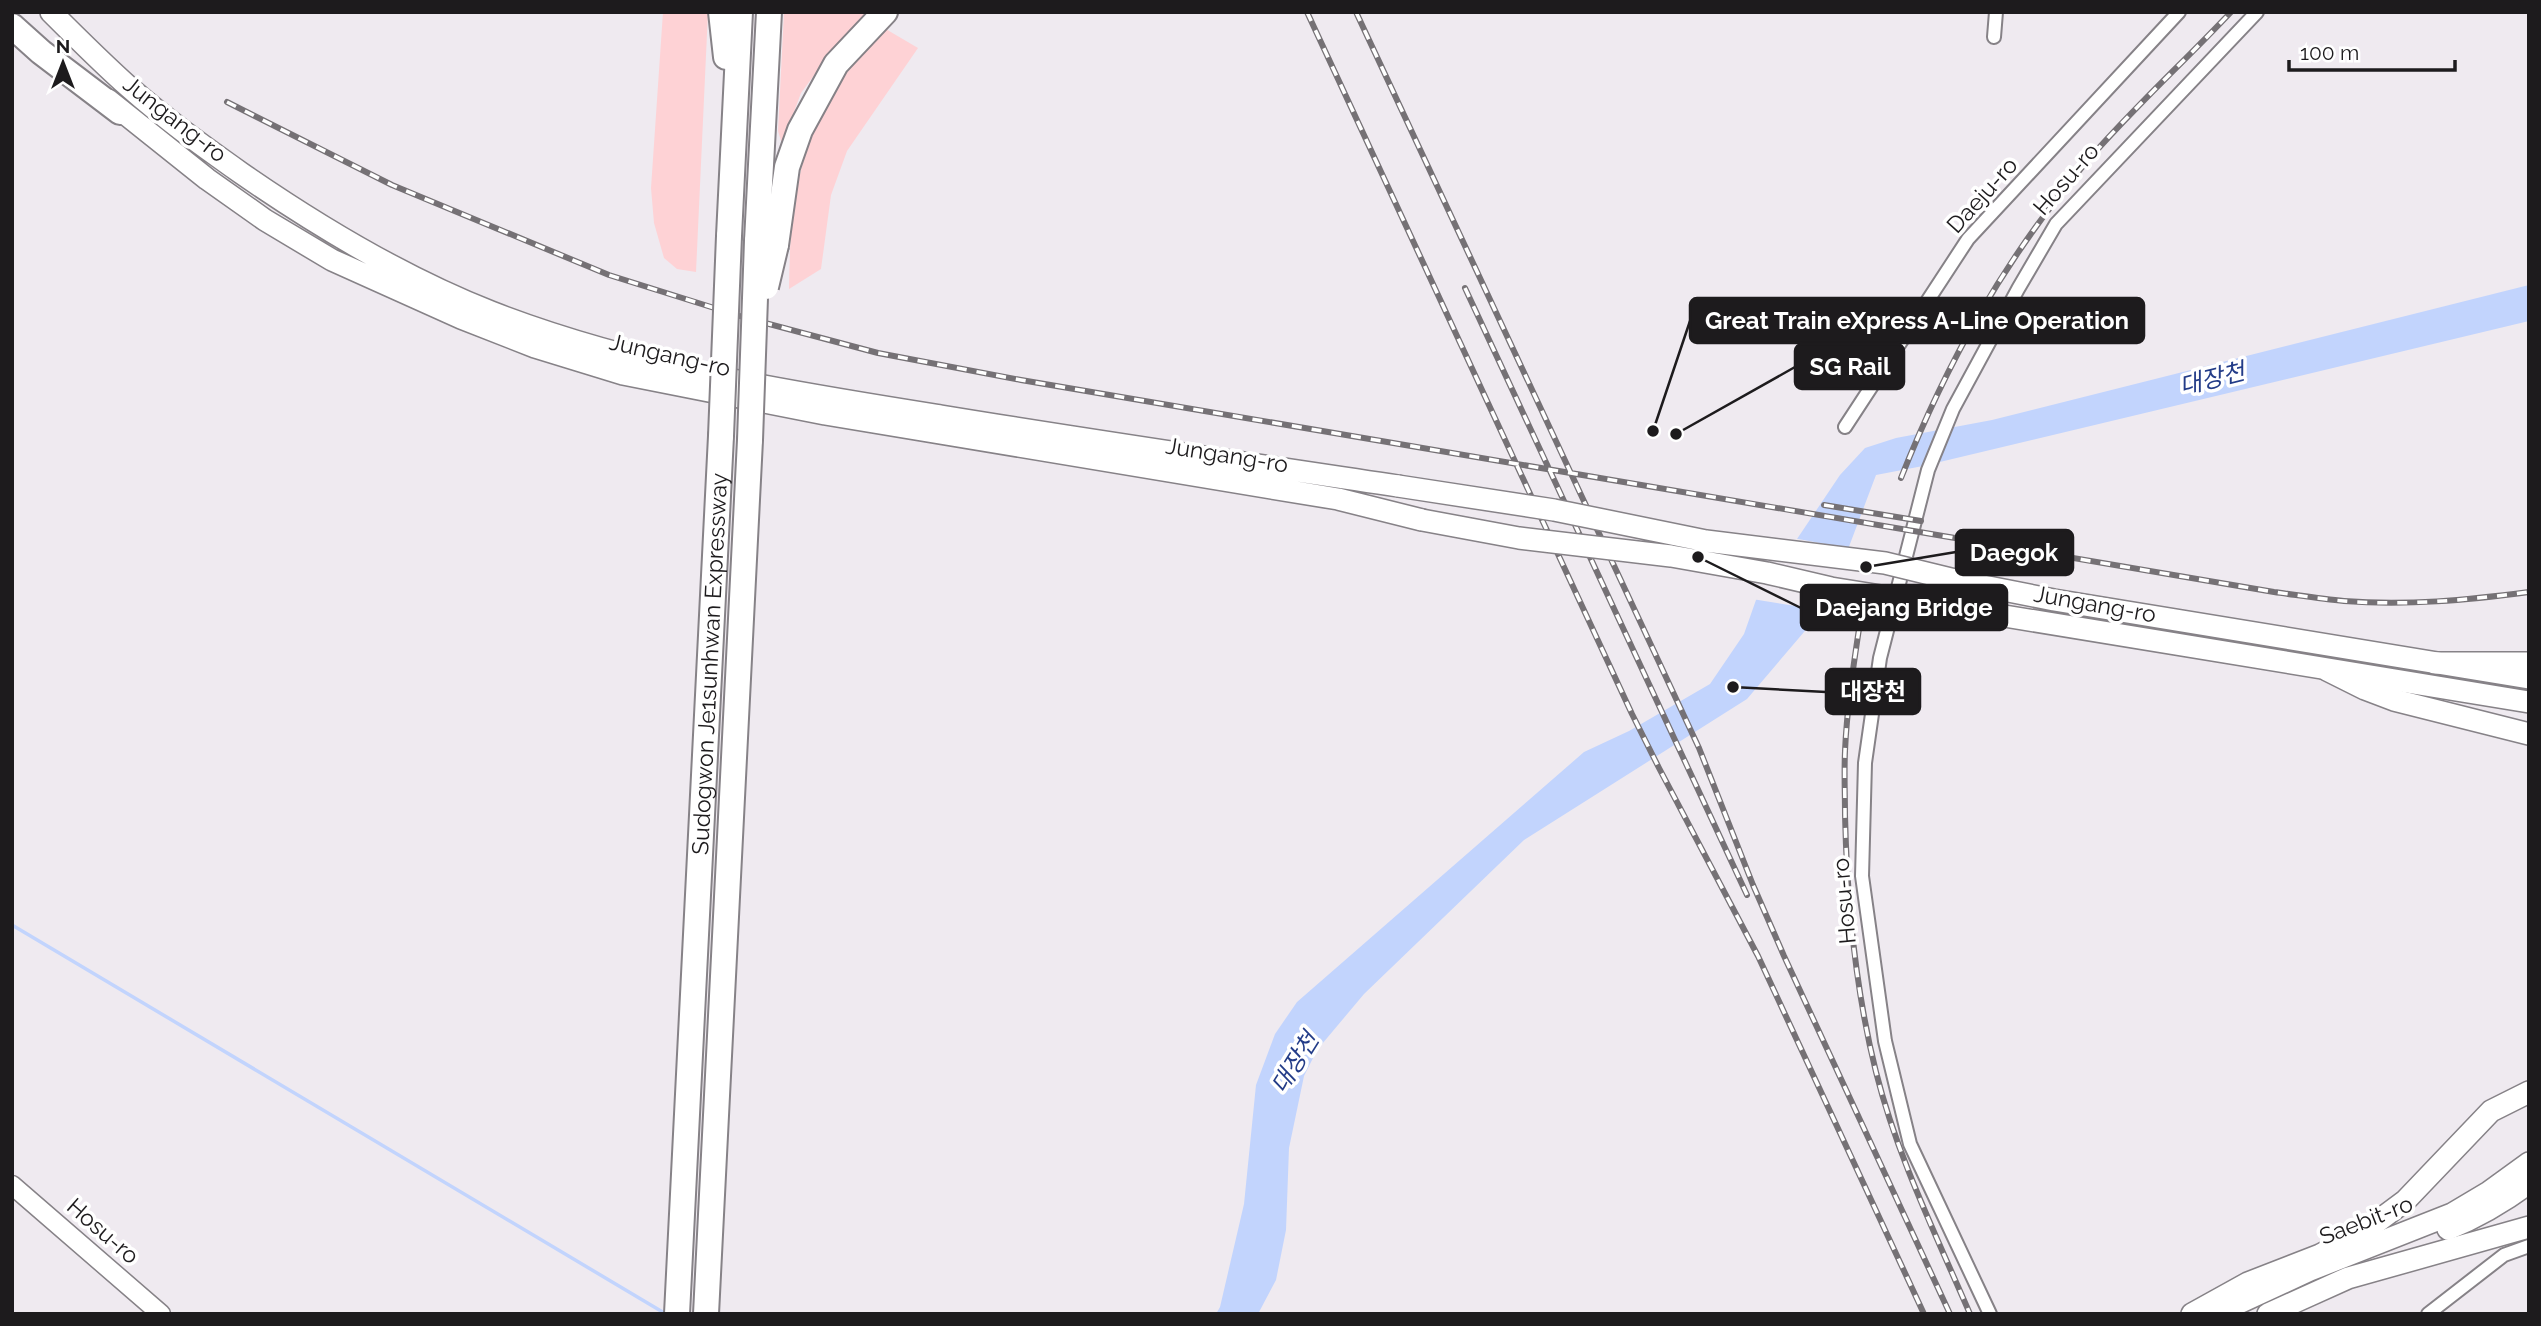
<svg xmlns="http://www.w3.org/2000/svg" width="2541" height="1326" viewBox="0 0 2541 1326" font-family="Raleway,'Noto Sans KR',sans-serif">
	<style>
		.green { fill: #fed2d5 }
		.water { fill: #c2d4fd }
		.pier { fill: #efeaf0 }
		.lines { fill: none; stroke-linecap: round; stroke-linejoin: round }
		.stream { stroke: #c2d4fd; stroke-width: 3.5 }
		.minor-casing { stroke: #868287; stroke-width: 16 }
		.secondary-casing { stroke: #868287; stroke-width: 21 }
		.primary-casing { stroke: #868287; stroke-width: 24 }
		.trunk-casing { stroke: #868287; stroke-width: 24 }
		.motorway-casing { stroke: #868287; stroke-width: 28 }
		.minor { stroke: #fff; stroke-width: 12 }
		.secondary { stroke: #fff; stroke-width: 18 }
		.primary { stroke: #fff; stroke-width: 21 }
		.trunk { stroke: #fff; stroke-width: 21 }
		.motorway { stroke: #fff; stroke-width: 24 }
		.rail-casing { stroke: #757175; stroke-width: 6 }
		.rail { stroke: #fff; stroke-width: 3.5; stroke-dasharray: 10; stroke-linecap: butt }
		.primary-bridge-casing { stroke: #868287; stroke-width: 24; stroke-linecap: butt }
		.motorway-bridge-casing { stroke: #868287; stroke-width: 28; stroke-linecap: butt }
		.primary-bridge { stroke: #fff; stroke-width: 21 }
		.motorway-bridge { stroke: #fff; stroke-width: 24 }
		.labels { text-anchor: middle; stroke-width: 7; stroke-linejoin: round; paint-order: stroke }
		.street-label { font-size: 23px; fill: #1d1b1d; stroke: #fff }
		.water-label { font-size: 24px; font-style: italic; fill: #233c88; stroke: #fff }
		.leader { fill: none; stroke: #1d1b1d; stroke-width: 2.5 }
		.callout-dot { fill: #1d1b1d; stroke: #fff; stroke-width: 2.5 }
		.callout { fill: #1d1b1d; stroke: #1d1b1d; stroke-width: 2.5 }
		.callout-label { font-size: 24px; text-anchor: middle; font-weight: bold; fill: #fff }
	</style>
	<rect width="100%" height="100%" fill="#efeaf0"/>
	<path class="green" d="M663 12H708L696 272 677 269 664 258 654 223 651 188Z
		M784 12H866L829 55 801 93 782 144 778 131Z
		M884 28 918 48 847 151 831 195 821 269 789 289C790 183 806 104 884 28Z"/>
	<path class="water" d="M2529 285V321L1923 466 1876 475 1827 605 1747 699 1524 840 1364 994 1317 1050 1304 1076 1289 1148 1286 1230 1276 1280 1258 1314H1216L1220 1307 1244 1204 1256 1085 1275 1034 1297 1002 1584 752 1629 731 1710 684 1744 634 1756 600 1840 475 1865 448 1896 438 1992 420Z"/>
	<path class="pier" d="M1793 538 1852 549 1831 606 1827 611 1752 599Z"/>
	<g class="lines">
		<path class="stream" d="M12 925 666 1314"/>
		<defs>
			<path id="minor" d="M1994 37 1996 12
				M1845 427 1968 239 2179 12
				M1990 1314 1910 1144 1885 1041 1862 876 1865 763 1880 658 1928 470 1953 409 2018 289 2056 224 2257 12
				M2428 1314 2504 1255 2529 1246"/>
			<path id="secondary" d="M12 1185 161 1314"/>
			<path id="primary" d="M51 12C77 38 103 64 130 88 165 119 203 146 241 173 319 227 402 277 491 312 635 368 789 392 941 416 1093 441 1245 463 1398 486
				M108 100 207 179 265 220 332 260 461 318 535 347 623 374 825 414 1338 499 1422 520
				M1963 582 2054 600 2529 678
				M1956 608 2529 702
				M2192 1314 2248 1283 2320 1255 2366 1230 2405 1201 2491 1111 2529 1092
				M2268 1314 2348 1278 2529 1227"/>
			<path id="trunk" d="M2435 663H2529
				M2327 670 2365 689 2394 700 2529 734
				M2448 1229C2478 1217 2503 1202 2529 1183
				M2215 1314 2310 1270 2452 1214 2489 1192 2529 1163"/>
			<g id="motorway">
				<path d="M721 12 726 57"/>
				<path d="M12 26 41 52 120 112"/>
				<path d="M729 236 740 12"/>
				<path d="M757 241 769 12"/>
				<path d="M776 245 787 167 800 130 836 64 885 12"/>
				<path id="s1" d="M677 1314 721 436"/>
				<path d="M706 1314 750 440"/>
			</g>
		</defs>
		<use href="#minor" class="minor-casing"/>
		<use href="#secondary" class="secondary-casing"/>
		<use href="#primary" class="primary-casing"/>
		<use href="#trunk" class="trunk-casing"/>
		<use href="#motorway" class="motorway-casing"/>
		<use href="#minor" class="minor"/>
		<use href="#secondary" class="secondary"/>
		<use href="#primary" class="primary"/>
		<use href="#trunk" class="trunk"/>
		<use href="#motorway" class="motorway"/>
		<defs>
			<path id="rail" d="M1307 12 1632 714 1659 768 1758 956 1924 1314
				M1356 12 1699 748 1753 885 1784 956 1950 1314
				M227 102 392 185 609 275 743 317 878 353 1021 380 2274 592C2297 595 2321 599 2344 601 2406 606 2468 600 2529 592
				M1465 288 1747 895
				M1901 478C1947 362 2003 262 2083 166 2129 112 2182 64 2231 12
				M1824 505 1921 521
				M1862 609C1855 656 1847 704 1845 751 1844 772 1845 794 1845 815 1847 901 1855 988 1876 1072 1897 1156 1936 1235 1970 1314"/>
		</defs>
		<use href="#rail" class="rail-casing"/>
		<use href="#rail" class="rail"/>
		<defs>
			<path id="primary-bridge" d="M1398 486 1554 510 1706 541 1885 563 1963 582
				M1422 520 1519 538 1671 556 1767 573 1831 588 1956 608"/>
			<path id="motorway-bridge" d="M766 287 776 245
				M721 436 729 236
				M750 440 757 241"/>
		</defs>
		<use href="#primary-bridge" class="primary-bridge-casing"/>
		<use href="#motorway-bridge" class="motorway-bridge-casing"/>
		<use href="#primary-bridge" class="primary-bridge"/>
		<use href="#motorway-bridge" class="motorway-bridge"/>
	</g>
	<g class="labels">
		<g class="street-label">
			<text transform="translate(175 119) rotate(38)" y="8">Jungang-ro</text>
			<text transform="translate(2066 179) rotate(-49)" y="8">Hosu-ro</text>
			<text transform="translate(1982 195) rotate(-48)" y="8">Daeju-ro</text>
			<text transform="translate(670 355) rotate(13)" y="8">Jungang-ro</text>
			<text transform="translate(1227 455) rotate(9)" y="8">Jungang-ro</text>
			<text transform="translate(2095 604) rotate(10)" y="8">Jungang-ro</text>
			<text dy="8" stroke="none"><textPath href="#s1" startOffset="651">Sudogwon Je1sunhwan Expressway</textPath></text>
			<text transform="translate(1844 901) rotate(-95)" y="8">Hosu-ro</text>
			<text transform="translate(2366 1220) rotate(-21)" y="8">Saebit-ro</text>
			<text transform="translate(103 1231) rotate(41)" y="8">Hosu-ro</text>
		</g>
		<g class="water-label">
			<text transform="translate(2212 379) rotate(-14)" y="8">대장천</text>
			<text transform="translate(1295 1063) rotate(-58)" y="8">대장천</text>
		</g>
	</g>
	<path class="leader" d="M1653 431L1690 321M1676 434L1795 367M1866 567L1956 552M1698 557L1801 608M1733 687L1826 692"/>
	<g class="callout-dot">
		<circle cx="1653" cy="431" r="7"/>
		<circle cx="1676" cy="434" r="7"/>
		<circle cx="1866" cy="567" r="7"/>
		<circle cx="1698" cy="557" r="7"/>
		<circle cx="1733" cy="687" r="7"/>
	</g>
	<g class="callout">
		<rect x="1690" y="298" width="454" height="45" rx="7"/>
		<rect x="1795" y="344" width="109" height="45" rx="7"/>
		<rect x="1956" y="530" width="117" height="45" rx="7"/>
		<rect x="1801" y="585" width="206" height="45" rx="7"/>
		<rect x="1826" y="669" width="94" height="45" rx="7"/>
	</g>
	<g class="callout-label">
		<text x="1917" y="329">Great Train eXpress A-Line Operation</text>
		<text x="1850" y="375">SG Rail</text>
		<text x="2014" y="561">Daegok</text>
		<text x="1904" y="616">Daejang Bridge</text>
		<text x="1873" y="700">대장천</text>
	</g>
	<rect width="2541" height="1326" fill="none" stroke="#1d1b1d" stroke-width="28"/>
	<g transform="translate(63 63)" stroke="#ffffff" stroke-width="5" paint-order="stroke">
	<path d="M0-5L12 26L0 18L-12 26Z" fill="#1d1b1d"/>
	<text y="-10" font-size="19" font-weight="bold" text-anchor="middle" fill="#1d1b1d">N</text>
	</g>
	<path d="M2289 60v10h166v-10" fill="none" stroke="#1d1b1d" stroke-width="3.5"/>
	<text x="2300" y="60" font-size="21" fill="#1d1b1d" stroke="#ffffff" stroke-width="5" paint-order="stroke">100 m</text>
</svg>
